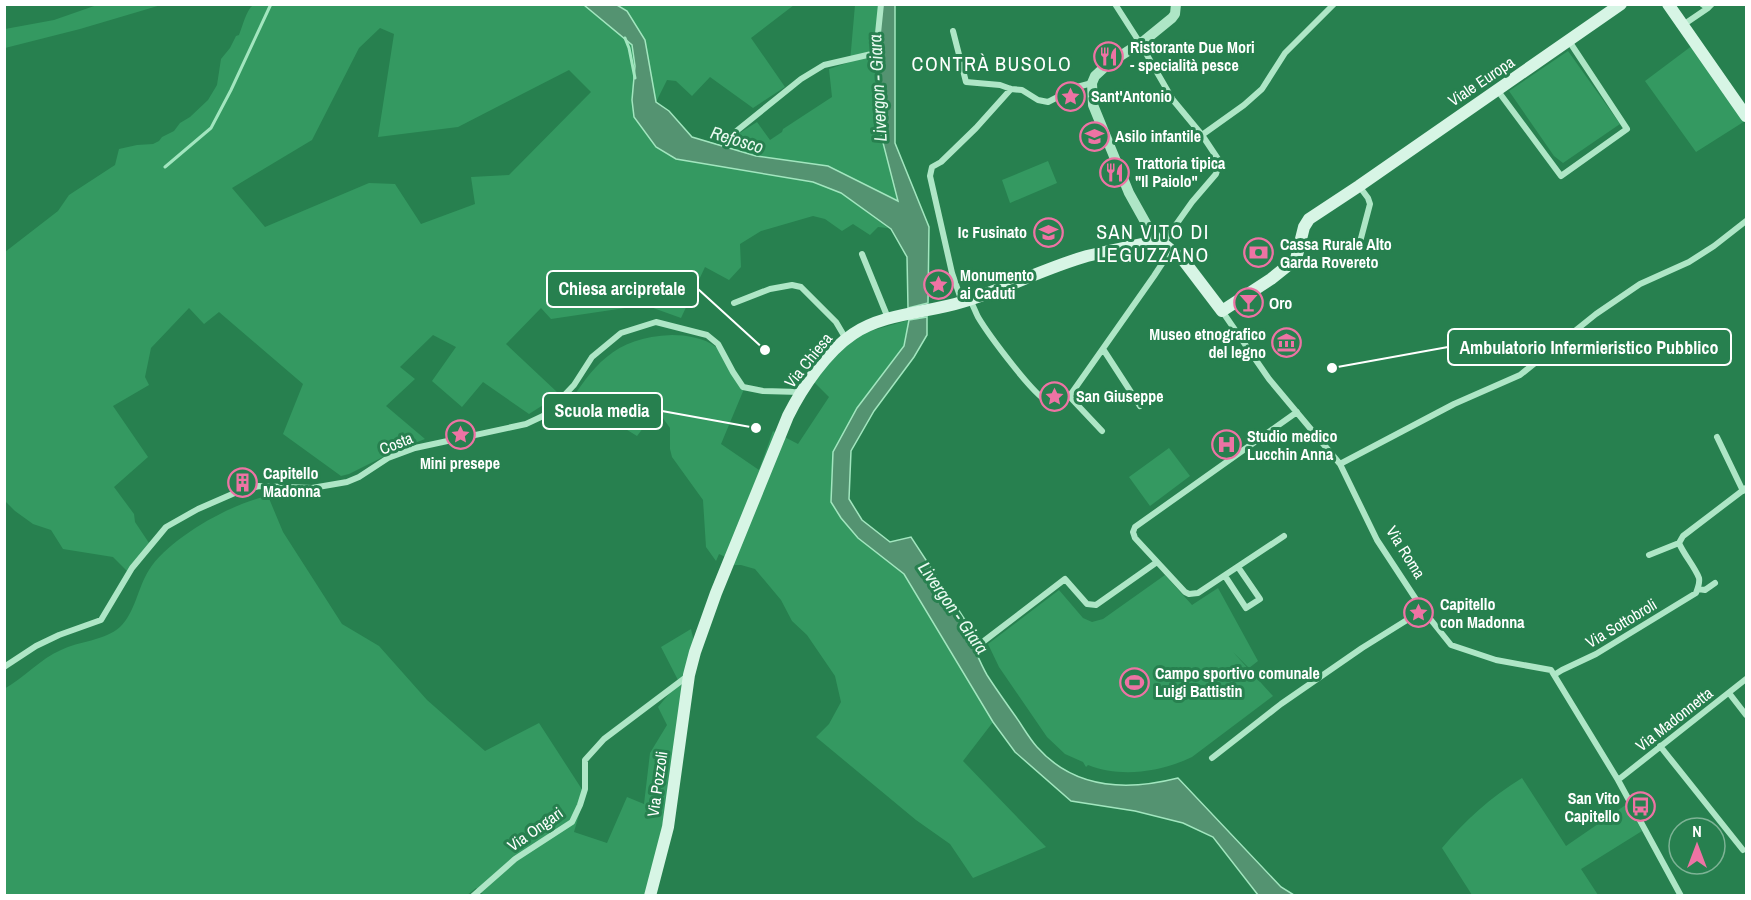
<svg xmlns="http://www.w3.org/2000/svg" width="1751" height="900" viewBox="0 0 1751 900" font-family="'Archivo Narrow',sans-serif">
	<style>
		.green { fill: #349961; fill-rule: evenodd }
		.water { fill: #549371; stroke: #a2e6bf; stroke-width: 1.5 }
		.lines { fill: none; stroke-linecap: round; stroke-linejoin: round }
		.stream { stroke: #a2e6bf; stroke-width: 3 }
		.minor { stroke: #aee6c6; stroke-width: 6 }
		.tertiary { stroke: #aee6c6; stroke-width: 10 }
		.secondary { stroke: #d7f5e5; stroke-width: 12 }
		.labels { text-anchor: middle; stroke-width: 6; stroke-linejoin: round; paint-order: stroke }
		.poi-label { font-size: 16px; font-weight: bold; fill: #fff; stroke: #27804f; text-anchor: start }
		.street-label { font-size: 16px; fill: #fff; stroke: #27804f }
		.water-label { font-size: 18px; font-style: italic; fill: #eafaf1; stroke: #27804f }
		.quarter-label { font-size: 20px; letter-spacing: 1.5px; fill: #fff; stroke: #27804f }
		.leader { fill: none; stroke: #fff; stroke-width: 2 }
		.callout-dot { fill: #fff; stroke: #27804f; stroke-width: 2 }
		.callout { fill: #27804f; stroke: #fff; stroke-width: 2 }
		.callout-label { font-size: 18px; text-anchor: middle; font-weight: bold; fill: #fff }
	</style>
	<rect width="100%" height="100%" fill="#27804f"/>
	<path class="green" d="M97 5H161L80 29 5 48V29L54 20Z
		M253 5H584L632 45 635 66 632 100 656 147 676 159 813 182 841 193 888 228 878 227 870 235 853 224 842 231 825 219 813 216 761 231 740 244 741 267 729 280 705 267 681 318 645 305 551 319 541 308 506 344 557 392 551 400 529 414 483 382 462 407 432 381 456 347 433 335 400 367 415 379 386 406 425 439 397 450 349 474 341 476 283 434 303 384 219 312 204 324 189 308 151 348 145 377 149 385 113 406 148 457 114 487 134 514 135 522 149 543 134 563 129 573 113 557 63 549 51 530 33 524 15 511 5 501V252L58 211 69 195 115 165 119 149 137 145 153 144 159 141 162 137 174 131 180 123 190 117 208 100 217 85 221 59 230 48 236 36 239 35C243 25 246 11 253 5ZM380 28 394 34 378 137 458 127 569 70 591 92 509 175 471 177 475 204 421 224 395 184 369 183 265 227 232 188 312 140 359 48Z
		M617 5H794L751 38 785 87 753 108 710 77 692 96 676 81 667 80 656 102C649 67 649 27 617 5Z
		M855 5H880V131L899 201 828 166 756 156 719 146 757 122 770 140 782 132 783 129 832 97 829 69 850 62Z
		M1693 45 1745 121 1696 152 1645 81Z
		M1568 51 1620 124 1563 163 1554 156 1509 91Z
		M1048 161 1057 183 1010 203 1002 180Z
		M909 320 904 346 883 375 833 452 858 538 904 574 993 722 963 761 1046 847 973 878 950 844 916 820 816 737 829 724 841 702 835 676 807 635 792 621 781 600 755 569 741 565H733L734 561 719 554 716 561 706 547 703 500 672 457 670 449V428L657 410 637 436 619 425 613 414 593 405 577 423 564 411C593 366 613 337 672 335 686 335 705 338 716 347 729 356 728 378 744 389L721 444 759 470 773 431 798 444 829 397 813 381 853 336Z
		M1169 448 1190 476 1150 506 1129 477Z
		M268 496 283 532 342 624 379 646 427 700 485 751 539 723 585 794 574 832 607 843 627 797 644 804 650 753 667 725 658 707 679 682 661 647 691 629 696 651 649 895 485 896 476 888 466 896 5 895 4 689C24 678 40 659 61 650 79 641 104 641 120 627 135 613 138 587 149 570 169 538 232 503 268 496Z
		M1165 575 1192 605 1218 588 1258 661 1249 668 1233 652 1273 696 1192 757C1161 772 1121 778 1088 765L1086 767 1083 762 1065 754 1047 737 999 667 988 644 1059 590 1083 618 1092 622 1103 619Z
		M1522 778 1566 846 1627 804 1642 831 1581 869 1598 895H1472L1442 848C1466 819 1490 798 1522 778Z"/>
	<path class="water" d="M584 5H617L627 11 645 40 656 102 669 111 692 137 756 156 828 166 898 201 880 131V5H895V143L929 227 928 303 908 308 907 257 891 229 841 193 813 182 676 159 656 147 634 117 632 100 635 66 632 45Z
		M927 317V335L914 357 874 411 851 451 849 499 862 520 890 542 911 537 971 629 969 632V637C975 649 980 663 987 675 996 689 1006 703 1016 717 1023 727 1029 738 1037 747 1074 789 1127 791 1178 778L1281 887 1294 895H1258L1213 837 1183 823 1135 811 1071 801 1015 752 993 722 904 574 858 538 841 518 831 502 833 452 857 408 904 346 909 320Z"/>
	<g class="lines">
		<path class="stream" d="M625 38 629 48 635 78
			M165 167 211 128 231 90 271 4"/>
		<path class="minor" d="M1115 4 1140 43 1173 100 1202 135
			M1702 4 1708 8 1712 4
			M1683 25 1708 8
			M953 31 966 82 1000 85 1011 89 1022 90 1038 100 1048 102 1077 87 1092 83
			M1498 91 1561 176 1627 129 1569 41
			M729 137 801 79 824 65 876 53 881 4
			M1359 186 1368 198 1370 204 1360 242
			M1163 243 1192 202 1216 174 1219 164 1218 159 1202 135 1244 105 1262 89 1285 53 1334 4
			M862 254 888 318
			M970 300C973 305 975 311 978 317 987 332 1036 400 1051 403 1059 405 1065 399 1071 394L1154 276 1171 250
			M962 302 952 273 930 176 932 167 941 162 976 128 1011 89
			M734 303 770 289 792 285 801 287 836 322 846 339
			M1222 311 1269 379 1340 464 1377 540 1423 610 1451 645 1496 660 1551 670 1618 780 1681 896
			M1103 349 1140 406
			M1069 396 1102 431
			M1717 437 1743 491
			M1340 464 1454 404 1520 375 1596 314 1640 284 1689 262 1714 246 1746 221
			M1284 536 1198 593 1189 594 1185 592 1135 538 1133 532 1135 527 1297 412
			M1649 555 1679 543
			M1225 576 1246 608 1260 599 1238 567
			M1698 589 1705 590 1715 583
			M984 641 1065 579 1087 604 1096 605 1157 562
			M4 667 36 646 59 635 101 620 132 568 166 527 198 509 237 492 259 486 312 488 347 482 359 477 388 458 415 448 526 424 543 416 556 404 574 385 592 357 621 333 656 322 707 335 718 344 733 372 743 387 763 391 800 392
			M1554 675 1562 670 1596 654 1696 593C1698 588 1700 583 1699 578 1695 567 1684 555 1679 543L1683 536 1746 488
			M1729 693 1746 715
			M1660 746 1743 850
			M1212 758 1281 704 1362 648 1423 610
			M1618 780 1746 679
			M473 896 515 859 572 822 580 805 585 789V760L604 739 689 675"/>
		<path class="tertiary" d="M1159 240 1148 227 1129 193 1093 105 1092 83 1095 76 1108 64 1145 40 1172 18 1175 14 1176 4"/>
		<path class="secondary" d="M1668 4 1746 116
			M650 896 668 827 689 675 695 652 716 593 788 416C802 388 826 352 853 334 884 313 927 313 962 302 1005 289 1045 268 1087 256 1111 250 1135 246 1159 240L1184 261 1222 311 1271 279 1296 259 1304 227 1309 219 1359 186 1621 4"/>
	</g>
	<defs>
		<symbol id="restaurant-ring" viewBox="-11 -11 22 22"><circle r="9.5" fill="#27804f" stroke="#ee73a4" stroke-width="1.5"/><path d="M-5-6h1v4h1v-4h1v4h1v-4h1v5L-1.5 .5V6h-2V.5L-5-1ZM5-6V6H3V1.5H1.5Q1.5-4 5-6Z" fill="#ee73a4"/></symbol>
		<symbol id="sight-ring" viewBox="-11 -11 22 22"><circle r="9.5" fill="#27804f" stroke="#ee73a4" stroke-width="1.5"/><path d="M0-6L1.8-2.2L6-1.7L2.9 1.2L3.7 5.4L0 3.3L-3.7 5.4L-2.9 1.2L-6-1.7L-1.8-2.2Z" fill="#ee73a4"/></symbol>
		<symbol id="school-ring" viewBox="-11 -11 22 22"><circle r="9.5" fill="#27804f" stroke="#ee73a4" stroke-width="1.5"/><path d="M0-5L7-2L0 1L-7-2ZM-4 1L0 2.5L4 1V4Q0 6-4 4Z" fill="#ee73a4"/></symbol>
		<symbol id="bank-ring" viewBox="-11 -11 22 22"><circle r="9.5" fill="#27804f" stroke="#ee73a4" stroke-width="1.5"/><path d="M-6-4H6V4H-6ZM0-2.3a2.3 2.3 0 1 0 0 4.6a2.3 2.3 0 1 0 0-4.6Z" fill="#ee73a4"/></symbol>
		<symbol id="bar-ring" viewBox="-11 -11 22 22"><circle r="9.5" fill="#27804f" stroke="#ee73a4" stroke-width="1.5"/><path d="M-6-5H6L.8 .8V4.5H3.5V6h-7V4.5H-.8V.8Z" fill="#ee73a4"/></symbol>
		<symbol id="museum-ring" viewBox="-11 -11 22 22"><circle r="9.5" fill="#27804f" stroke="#ee73a4" stroke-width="1.5"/><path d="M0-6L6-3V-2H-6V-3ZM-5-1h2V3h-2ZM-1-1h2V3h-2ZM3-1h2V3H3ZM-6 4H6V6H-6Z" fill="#ee73a4"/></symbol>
		<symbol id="hospital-ring" viewBox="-11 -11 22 22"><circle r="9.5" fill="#27804f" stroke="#ee73a4" stroke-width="1.5"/><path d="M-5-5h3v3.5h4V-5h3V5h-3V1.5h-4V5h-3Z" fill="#ee73a4"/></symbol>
		<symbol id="building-ring" viewBox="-11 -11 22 22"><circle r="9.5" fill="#27804f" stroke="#ee73a4" stroke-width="1.5"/><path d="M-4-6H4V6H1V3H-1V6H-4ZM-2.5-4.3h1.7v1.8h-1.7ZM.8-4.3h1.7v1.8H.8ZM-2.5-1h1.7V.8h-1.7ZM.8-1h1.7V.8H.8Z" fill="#ee73a4"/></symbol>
		<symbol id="stadium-ring" viewBox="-11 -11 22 22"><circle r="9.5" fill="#27804f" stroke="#ee73a4" stroke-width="1.5"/><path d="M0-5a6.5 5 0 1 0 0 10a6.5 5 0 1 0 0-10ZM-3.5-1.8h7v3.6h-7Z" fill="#ee73a4"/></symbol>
		<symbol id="bus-ring" viewBox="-11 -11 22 22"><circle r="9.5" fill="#27804f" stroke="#ee73a4" stroke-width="1.5"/><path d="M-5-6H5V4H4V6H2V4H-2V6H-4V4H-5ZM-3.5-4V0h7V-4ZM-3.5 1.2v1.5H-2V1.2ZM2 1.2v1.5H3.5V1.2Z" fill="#ee73a4"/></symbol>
	</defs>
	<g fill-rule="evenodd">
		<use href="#restaurant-ring" x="1092" y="40" width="33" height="33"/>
		<use href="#sight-ring" x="1054" y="80" width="33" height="33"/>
		<use href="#school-ring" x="1078" y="120" width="33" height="33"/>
		<use href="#restaurant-ring" x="1098" y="156" width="33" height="33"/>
		<use href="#school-ring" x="1032" y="216" width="33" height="33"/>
		<use href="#bank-ring" x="1242" y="236" width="33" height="33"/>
		<use href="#sight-ring" x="922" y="268" width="33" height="33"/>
		<use href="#bar-ring" x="1232" y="286" width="33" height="33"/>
		<use href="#museum-ring" x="1270" y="326" width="33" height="33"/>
		<use href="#sight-ring" x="1038" y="380" width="33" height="33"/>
		<use href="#sight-ring" x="444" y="418" width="33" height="33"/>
		<use href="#hospital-ring" x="1210" y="428" width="33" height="33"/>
		<use href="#building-ring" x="226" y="466" width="33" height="33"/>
		<use href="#sight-ring" x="1402" y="596" width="33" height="33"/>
		<use href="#stadium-ring" x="1118" y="666" width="33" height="33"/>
		<use href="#bus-ring" x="1624" y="790" width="33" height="33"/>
	</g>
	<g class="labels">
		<g class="poi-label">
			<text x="1130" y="53">Ristorante Due Mori<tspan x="1130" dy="18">- specialità pesce</tspan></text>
			<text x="1091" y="102">Sant'Antonio</text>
			<text x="1115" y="142">Asilo infantile</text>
			<text x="1135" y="169">Trattoria tipica<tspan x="1135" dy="18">"Il Paiolo"</tspan></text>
			<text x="1027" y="238" text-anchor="end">Ic Fusinato</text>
			<text x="1280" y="250">Cassa Rurale Alto<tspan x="1280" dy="18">Garda Rovereto</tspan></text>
			<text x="960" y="281">Monumento<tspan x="960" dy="18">ai Caduti</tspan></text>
			<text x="1269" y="309">Oro</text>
			<text x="1266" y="340" text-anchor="end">Museo etnografico<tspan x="1266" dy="18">del legno</tspan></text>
			<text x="1076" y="402">San Giuseppe</text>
			<text x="1247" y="442">Studio medico<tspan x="1247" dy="18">Lucchin Anna</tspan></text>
			<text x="460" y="469" text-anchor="middle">Mini presepe</text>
			<text x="263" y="479">Capitello<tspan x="263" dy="18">Madonna</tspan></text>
			<text x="1440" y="610">Capitello<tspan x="1440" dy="18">con Madonna</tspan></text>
			<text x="1155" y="679">Campo sportivo comunale<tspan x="1155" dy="18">Luigi Battistin</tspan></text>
			<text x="1620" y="804" text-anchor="end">San Vito<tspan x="1620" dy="18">Capitello</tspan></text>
		</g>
		<g class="street-label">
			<text transform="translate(1481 81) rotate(-34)" y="6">Viale Europa</text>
			<text transform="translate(808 360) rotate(-51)" y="6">Via Chiesa</text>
			<text transform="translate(396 443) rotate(-22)" y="6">Costa</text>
			<text transform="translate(1406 552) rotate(58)" y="6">Via Roma</text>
			<text transform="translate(1621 623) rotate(-31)" y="6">Via Sottobroli</text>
			<text transform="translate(1674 719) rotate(-38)" y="6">Via Madonnetta</text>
			<text transform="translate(657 784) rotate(-82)" y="6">Via Pozzoli</text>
			<text transform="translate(535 829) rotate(-35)" y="6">Via Ongari</text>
		</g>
		<g class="water-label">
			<text transform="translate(878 88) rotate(-93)" y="6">Livergon - Giara</text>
			<text transform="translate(737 140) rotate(17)" y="6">Refosco</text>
			<text transform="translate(953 608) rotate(55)" y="6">Livergon - Giara</text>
		</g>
		<g class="quarter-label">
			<text x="992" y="71">CONTRÀ BUSOLO</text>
			<text x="1153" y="239">SAN VITO DI<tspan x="1153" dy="23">LEGUZZANO</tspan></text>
		</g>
	</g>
	<path class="leader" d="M765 350L698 289M1332 368L1448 347M756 428L662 411"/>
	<g class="callout-dot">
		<circle cx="765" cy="350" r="6"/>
		<circle cx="1332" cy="368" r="6"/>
		<circle cx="756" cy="428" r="6"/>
	</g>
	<g class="callout">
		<rect x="547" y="271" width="151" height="36" rx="6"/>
		<rect x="1448" y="329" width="283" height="36" rx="6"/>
		<rect x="543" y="393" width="119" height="36" rx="6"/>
	</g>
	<g class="callout-label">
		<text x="622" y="295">Chiesa arcipretale</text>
		<text x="1589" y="354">Ambulatorio Infermieristico Pubblico</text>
		<text x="602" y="417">Scuola media</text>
	</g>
	<rect width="1751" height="900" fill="none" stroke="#ffffff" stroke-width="12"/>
	<g transform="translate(1697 846)"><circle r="28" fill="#27804f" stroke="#7db395" stroke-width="1.5"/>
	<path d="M0-4.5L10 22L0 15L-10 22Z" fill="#ee73a4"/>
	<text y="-9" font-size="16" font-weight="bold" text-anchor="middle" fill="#ffffff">N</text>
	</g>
</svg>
